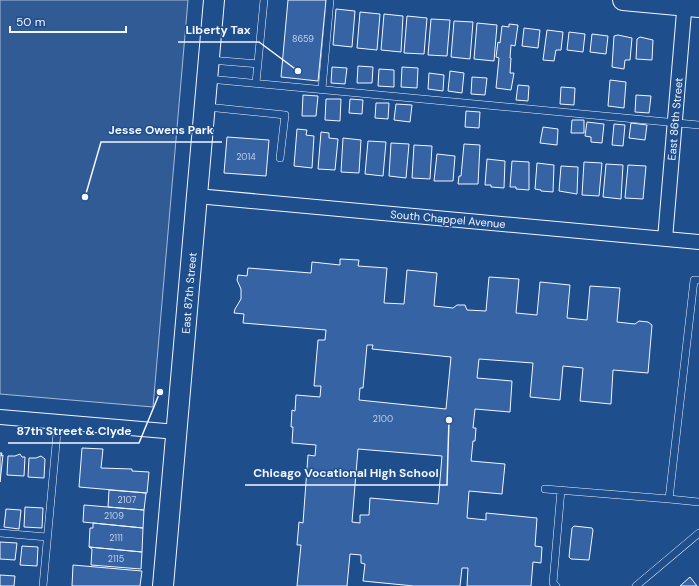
<svg xmlns="http://www.w3.org/2000/svg" width="699" height="586" viewBox="0 0 699 586" font-family="'DM Sans',sans-serif">
	<style>
		.built { fill: #305b95; stroke: #a8bbd7 }
		.building { fill: #3563a3; stroke: #f2f6ff; fill-rule: evenodd }
		.lines { fill: none; stroke-linecap: round; stroke-linejoin: round }
		.lane-casing { stroke: #f2f6ff; stroke-width: 8 }
		.street-casing { stroke: #f2f6ff; stroke-width: 16 }
		.secondary-casing { stroke: #f2f6ff; stroke-width: 22 }
		.lane { stroke: #1f4e8c; stroke-width: 7 }
		.street { stroke: #1f4e8c; stroke-width: 14 }
		.secondary { stroke: #1f4e8c; stroke-width: 20 }
		.labels { text-anchor: middle; stroke-width: 3; stroke-linejoin: round; paint-order: stroke }
		.number-label { font-size: 9px; fill: #c3d1e8 }
		.street-label { font-size: 11px; fill: #f2f6ff; stroke: #1f4e8c }
		.leader { fill: none; stroke: #f2f6ff; stroke-width: 1.5 }
		.callout-dot { fill: #f2f6ff; stroke: #1f4e8c; stroke-width: 1.5 }
		.callout-label { font-size: 12px; text-anchor: middle; font-weight: bold; fill: #f2f6ff; stroke: #1f4e8c; stroke-width: 3; stroke-linejoin: round; paint-order: stroke }
	</style>
	<rect width="100%" height="100%" fill="#1f4e8c"/>
	<path class="built" d="M0 0H188L153 407 0 394Z"/>
	<path class="building" d="M288 0H326L318 81 281 77Z
		M336 9 355 11 352 47 333 45Z
		M360 12 380 14 377 50 357 48Z
		M384 14 403 16 401 52 381 50Z
		M407 16 427 18 424 54 404 53Z
		M431 19 450 20 447 56 428 55Z
		M454 21 473 22 470 59 451 57Z
		M477 23 497 25 494 61 474 59Z
		M509 24 518 25 515 46 511 45 510 58H511L510 73H514L511 90 496 88 499 58 496 57 498 42 500 43 502 26 509 27Z
		M524 28 540 30 538 48 522 46Z
		M547 30 563 32 561 50H556L554 61 543 60Z
		M569 32 585 34 583 52 567 50Z
		M592 34 608 36 606 54 590 52Z
		M618 35 632 38 630 60H625L624 69 612 67 614 36Z
		M640 37 653 40 652 60 636 59 637 39Z
		M358 66 373 67 372 83H357Z
		M332 67 347 68 345 84 331 83Z
		M402 67 418 68 417 88 401 87Z
		M379 69 394 70V87L378 86Z
		M450 71 464 73 462 93 448 91Z
		M429 73 444 75 443 91 428 89Z
		M472 77 487 78 485 95 471 94Z
		M610 80 626 82 624 108 608 106Z
		M518 85 529 86 528 101 516 100Z
		M561 87 575 88 574 105 560 104Z
		M303 95 318 96 316 116H302Z
		M636 95 651 96 649 113 635 112Z
		M326 99H341L340 121 325 120Z
		M350 99 363 100 362 114 349 113Z
		M376 103H389L388 119 375 118Z
		M396 104 412 105 410 122 394 120Z
		M466 111 480 112 479 128 465 127Z
		M572 120H584V133H571Z
		M587 122 604 124 602 143 591 142V137L585 136Z
		M631 123 647 125 645 140 629 138Z
		M614 124 625 125 623 146 612 145Z
		M543 127 558 129 557 145 540 143Z
		M297 129 307 130 306 135 314 136 312 168 294 166Z
		M321 132 329 133V138L338 139 335 170 318 169Z
		M227 137 269 140 266 176 224 173Z
		M343 138 361 140 359 173 341 172Z
		M368 141 386 142 383 176 365 174Z
		M391 143 409 144 406 178 389 176Z
		M464 144 480 145 478 184H458L459 176H461Z
		M414 145 432 146 430 179 412 178Z
		M437 154 455 156 453 181H434Z
		M487 159 505 161 504 188 491 187V185H485Z
		M512 161 529 162V190L516 189V187H510Z
		M584 162 602 163 599 196 582 195Z
		M537 163 554 165 553 192 541 191V190L535 189Z
		M606 164 623 165 621 199 603 197Z
		M628 165 646 166 643 199 625 198Z
		M561 166 578 167 577 194 559 191Z
		M340 259 359 260 358 266 387 268 384 303 404 304 407 270 437 273 434 306 453 308 457 305H465L467 310 486 311 489 277 519 279 516 313 537 315 540 282 570 285 567 318 587 320 590 286 620 288 617 322 635 324 639 321 648 322 652 325 648 373 613 370 611 404 580 401 583 368 563 366 560 400 530 397 533 363 479 359 477 378 512 381 510 412 475 409 473 428H476L475 441H473L471 461 505 464 502 494 469 491 467 518 486 520V513L537 518 535 546 542 547 541 563 533 562 531 586H467L468 568H462L460 586H414L363 581 365 564 361 563V555L350 554 347 586H297L301 545H297L299 522 303 523 308 455 315 456 316 445 292 443 293 427H291L292 410 295 411 296 395 320 397 321 386H314L318 340H325L326 330 243 323 244 314 234 313 235 309 241 299V289L237 280 238 275 247 276 248 268 311 273 312 262 340 265ZM367 345H373L372 349 451 357 446 409 359 400 360 388H363ZM358 449 442 456 438 504 370 498 369 515H360V523L352 522Z
		M82 448 103 449 101 468 132 469V471L149 472 147 493 79 487Z
		M0 453H2L1 456 3 455 0 482Z
		M20 454 22 457H25L24 476 7 475 8 456H15Z
		M41 456 45 459 44 478 28 477 29 458H36Z
		M109 490 146 493 144 510 108 507Z
		M84 505 144 510 143 528 83 522Z
		M25 507 43 508 42 528 24 527Z
		M6 509 21 510 19 529 4 527Z
		M93 523 143 528 142 552 89 547 90 528H93Z
		M574 526 592 528 593 530 589 560 571 559 569 557 572 528Z
		M0 542 17 543 15 560 0 559Z
		M22 546 38 547 37 566 20 565Z
		M89 547 142 552 141 569 91 565 92 549Z
		M73 565 142 571 140 586H72Z
		M0 575 15 576 14 586H0Z
		M690 577 697 586H680Z"/>
	<g class="lines">
		<defs>
			<path id="lane" d="M210 60 258 64
				M209 79 699 125
				M256 83 264 0
				M322 89 330 0
				M207 107 285 115 280 158
				M699 280H694L669 499 699 502
				M545 489 669 499
				M0 533 47 537
				M43 586 58 422
				M556 586 553 583 561 490
				M636 586 699 533"/>
			<path id="street" d="M197 196 699 242
				M665 239 685 0
				M0 417 177 432"/>
			<path id="secondary" d="M623 0 699 7
				M163 586 214 0"/>
		</defs>
		<use href="#lane" class="lane-casing"/>
		<use href="#street" class="street-casing"/>
		<use href="#secondary" class="secondary-casing"/>
		<use href="#lane" class="lane"/>
		<use href="#street" class="street"/>
		<use href="#secondary" class="secondary"/>
	</g>
	<g class="labels">
		<g class="number-label">
			<text x="303" y="42">8659</text>
			<text x="246" y="160">2014</text>
			<text x="383" y="422">2100</text>
			<text x="127" y="503">2107</text>
			<text x="114" y="519">2109</text>
			<text x="116" y="541">2111</text>
			<text x="116" y="562">2115</text>
		</g>
		<g class="street-label">
			<text transform="translate(675 119) rotate(-85)" y="4">East 86th Street</text>
			<text transform="translate(448 219) rotate(5)" y="4">South Chappel Avenue</text>
			<text transform="translate(189 293) rotate(-85)" y="4">East 87th Street</text>
		</g>
	</g>
	<path class="leader" d="M298 71L259 42H178M85 197L101 142H222M160 392L139 443H8M449 420L447 485H245"/>
	<g class="callout-dot">
		<circle cx="298" cy="71" r="4"/>
		<circle cx="85" cy="197" r="4"/>
		<circle cx="160" cy="392" r="4"/>
		<circle cx="449" cy="420" r="4"/>
	</g>
	<g class="callout-label">
		<text x="218" y="34">Liberty Tax</text>
		<text x="161" y="134">Jesse Owens Park</text>
		<text x="74" y="435">87th Street &amp; Clyde</text>
		<text x="346" y="477">Chicago Vocational High School</text>
	</g>
	<path d="M10 26v6h116v-6" fill="none" stroke="#f2f6ff" stroke-width="2"/>
	<text x="16" y="26" font-size="12" fill="#f2f6ff" stroke="#1f4e8c" stroke-width="3" paint-order="stroke">50 m</text>
</svg>
